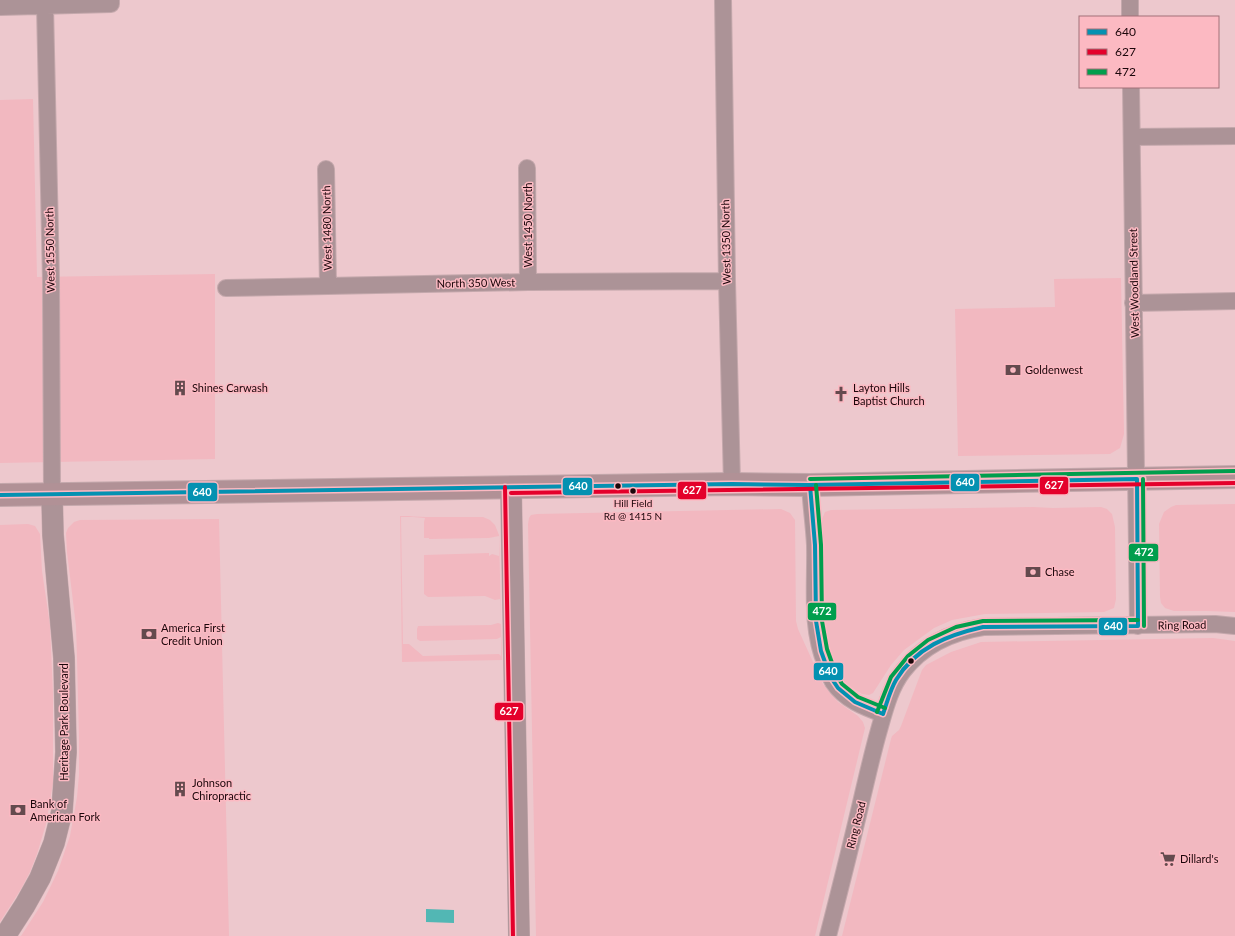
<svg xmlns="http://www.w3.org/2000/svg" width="1235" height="936" viewBox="0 0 1235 936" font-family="Lato,sans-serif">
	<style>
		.built { fill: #f2b8c0; fill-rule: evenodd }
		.water { fill: #52b7b4 }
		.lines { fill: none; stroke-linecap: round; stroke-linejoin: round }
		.minor-casing { stroke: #c4a8ac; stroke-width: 18 }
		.tertiary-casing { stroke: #c4a8ac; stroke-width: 22 }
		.primary-casing { stroke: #c4a8ac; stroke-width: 24 }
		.minor { stroke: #ac9397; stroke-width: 16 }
		.tertiary { stroke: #ac9397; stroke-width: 21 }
		.primary { stroke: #b19196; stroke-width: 22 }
		.bus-1-casing { stroke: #fcb9c2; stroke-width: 7 }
		.bus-2-casing { stroke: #fcb9c2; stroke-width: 7 }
		.bus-3-casing { stroke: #fcb9c2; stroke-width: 7 }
		.bus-1 { stroke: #0491b1; stroke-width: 4 }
		.bus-2 { stroke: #e4002b; stroke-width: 4 }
		.bus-3 { stroke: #019e4d; stroke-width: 4 }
		.bus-dot { fill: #1b060a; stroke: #fcb9c2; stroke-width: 1.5 }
		.labels { text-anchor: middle; stroke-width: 3; stroke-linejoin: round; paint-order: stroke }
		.bus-label { font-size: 10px; fill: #1b060a; stroke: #fcb9c2 }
		.street-label { font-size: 11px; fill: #1b060a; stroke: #fcb9c2 }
		.poi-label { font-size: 11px; fill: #1b060a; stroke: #fcb9c2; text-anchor: start }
		.line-badge { stroke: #fcb9c2; stroke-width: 1.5 }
		.badge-label { font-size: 11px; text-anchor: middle; font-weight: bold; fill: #fff }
	</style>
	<rect width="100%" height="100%" fill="#edc8cd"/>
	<path class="built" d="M33 99 37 277 215 274V459L0 463V100Z
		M1121 278 1124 434 1120 448 1110 454 958 456 955 309 1055 307 1054 279Z
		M1235 504V612L1207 611H1174L1165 608 1161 603 1160 597 1159 524 1164 512 1171 507 1176 505Z
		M1033 507 1053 508 1101 507 1107 509 1112 514 1115 527 1116 599 1114 608 1104 612 985 614 952 620 934 628 904 650 891 665 873 693 869 695 862 694 846 684 832 666 824 633 822 519 825 512 831 510Z
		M781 509 790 513 795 520 796 621 798 629 823 684 838 702 858 716 863 722 865 728 815 936H536L528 524 529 518 531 515 537 514Z
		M400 516 426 517H483L490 520 495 525 499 535 502 660 402 662ZM401 516 425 518 424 522V538H429V539L489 538 499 536V556L492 554 489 556V553L424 555V594L428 597 485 596 495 600 500 599 501 624 498 623 491 625 418 626 417 629V639L420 641 497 639 501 637V656L499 654 423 656 409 644H403Z
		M219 519 229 936H21L43 902 58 871 70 836 77 797 79 775V737L77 657 76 626 67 552 66 533 68 528 74 522 80 520Z
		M28 524 35 526 40 534 42 571 50 625 53 694V783L46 824 37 854 30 872 21 889 0 922V525Z
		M1213 638 1235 641V936H842L891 739 892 736 899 730 901 726 922 670 926 665 951 652 981 642Z"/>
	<path class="water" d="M426 909 454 910V923L426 922Z"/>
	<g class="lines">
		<defs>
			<path id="minor" d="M723 0 727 281 732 484
				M1130 0V17
				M45 6 51 281 52 495
				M0 7 111 4V0
				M1131 87 1138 626
				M1132 137 1235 136
				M527 168 528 282
				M326 169 328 286
				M226 288 528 282 727 281
				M1133 303 1235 301
				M810 485C811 505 814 525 815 545 816 586 810 627 826 665 828 671 830 677 833 682 845 700 864 707 883 714
				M828 936C840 889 852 842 863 794 868 773 873 751 879 730 885 709 890 688 903 671 923 645 951 632 983 627L1215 624 1235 626"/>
			<path id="tertiary" d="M511 487 519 936
				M5 936 25 905 40 878 54 843 62 811 66 752 64 658 53 535 52 495"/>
			<path id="primary" d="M0 495 732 484 810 485 1235 477"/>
		</defs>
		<use href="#minor" class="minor-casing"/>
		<use href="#tertiary" class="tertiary-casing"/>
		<use href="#primary" class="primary-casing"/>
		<use href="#minor" class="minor"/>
		<use href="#tertiary" class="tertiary"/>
		<use href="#primary" class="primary"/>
		<defs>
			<path id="bus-1" d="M1137 479 1138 626 983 627C948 635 916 647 896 680 890 690 887 703 883 714L855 702 838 688 830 676 821 651 816 621 815 545 810 485Z
				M0 495 732 484 810 485"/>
			<path id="bus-2" d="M505 487 513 936
				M511 493 1235 483"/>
			<path id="bus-3" d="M810 479 1235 471
				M1143 479 1144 626
				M816 485 821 545 822 621 827 649 836 674 842 684 858 697 885 708
				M877 712 891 677 908 656 928 640 956 627 983 621 1138 620"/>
		</defs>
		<use href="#bus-1" class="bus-1-casing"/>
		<use href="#bus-2" class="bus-2-casing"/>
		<use href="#bus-3" class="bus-3-casing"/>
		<use href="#bus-1" class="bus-1"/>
		<use href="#bus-2" class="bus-2"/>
		<use href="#bus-3" class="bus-3"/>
	</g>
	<defs>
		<symbol id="bank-bare" viewBox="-9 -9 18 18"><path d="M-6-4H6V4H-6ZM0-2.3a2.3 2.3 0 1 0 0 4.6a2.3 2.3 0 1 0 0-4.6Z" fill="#644a4e" stroke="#fcb9c2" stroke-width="2.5" paint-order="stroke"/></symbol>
		<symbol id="building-bare" viewBox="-9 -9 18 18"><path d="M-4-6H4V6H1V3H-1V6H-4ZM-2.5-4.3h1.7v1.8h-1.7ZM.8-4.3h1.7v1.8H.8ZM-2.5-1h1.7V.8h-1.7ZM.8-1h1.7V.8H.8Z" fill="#644a4e" stroke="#fcb9c2" stroke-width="2.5" paint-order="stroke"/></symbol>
		<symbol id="church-bare" viewBox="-9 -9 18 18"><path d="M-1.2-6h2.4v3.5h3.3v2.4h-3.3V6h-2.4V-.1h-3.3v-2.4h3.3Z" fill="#644a4e" stroke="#fcb9c2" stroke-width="2.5" paint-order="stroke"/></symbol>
		<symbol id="supermarket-bare" viewBox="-9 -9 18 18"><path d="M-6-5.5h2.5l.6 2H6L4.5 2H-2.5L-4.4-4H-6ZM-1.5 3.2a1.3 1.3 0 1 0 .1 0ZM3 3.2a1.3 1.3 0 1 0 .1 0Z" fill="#644a4e" stroke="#fcb9c2" stroke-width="2.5" paint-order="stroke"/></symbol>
	</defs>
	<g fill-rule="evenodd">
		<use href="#bank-bare" x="1002" y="359" width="22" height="22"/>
		<use href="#building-bare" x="169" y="377" width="22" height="22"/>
		<use href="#church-bare" x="830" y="383" width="22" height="22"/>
		<use href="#bank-bare" x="1022" y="561" width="22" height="22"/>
		<use href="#bank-bare" x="138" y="623" width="22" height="22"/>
		<use href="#building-bare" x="169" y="778" width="22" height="22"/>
		<use href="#bank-bare" x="7" y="799" width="22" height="22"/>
		<use href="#supermarket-bare" x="1157" y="848" width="22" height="22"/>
	</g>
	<g class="bus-dot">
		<circle cx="618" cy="486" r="3.5"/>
		<circle cx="633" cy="491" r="3.5"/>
		<circle cx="911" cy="661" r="3.5"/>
	</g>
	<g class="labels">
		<g class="bus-label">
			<text x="633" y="507">Hill Field<tspan x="633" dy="13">Rd @ 1415 N</tspan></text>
		</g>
		<g class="street-label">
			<text transform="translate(528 225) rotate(-90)" y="4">West 1450 North</text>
			<text transform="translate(327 228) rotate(-91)" y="4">West 1480 North</text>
			<text transform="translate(726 242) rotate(-91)" y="4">West 1350 North</text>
			<text transform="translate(50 250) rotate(-91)" y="4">West 1550 North</text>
			<text transform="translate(476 283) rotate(-1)" y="4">North 350 West</text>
			<text transform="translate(1134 283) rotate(-91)" y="4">West Woodland Street</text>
			<text transform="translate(1182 625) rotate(-1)" y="4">Ring Road</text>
			<text transform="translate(64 722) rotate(-90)" y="4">Heritage Park Boulevard</text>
			<text transform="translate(856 825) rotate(-76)" y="4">Ring Road</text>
		</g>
		<g class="poi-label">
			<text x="1025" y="374">Goldenwest</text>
			<text x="192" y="392">Shines Carwash</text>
			<text x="853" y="392">Layton Hills<tspan x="853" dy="13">Baptist Church</tspan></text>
			<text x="1045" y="576">Chase</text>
			<text x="161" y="632">America First<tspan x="161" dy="13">Credit Union</tspan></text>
			<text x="192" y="787">Johnson<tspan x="192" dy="13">Chiropractic</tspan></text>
			<text x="30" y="808">Bank of<tspan x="30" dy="13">American Fork</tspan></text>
			<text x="1180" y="863">Dillard's</text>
		</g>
	</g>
	<g class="line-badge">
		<rect x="950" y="473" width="30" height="19" rx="4" fill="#0491b1"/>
		<rect x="1039" y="476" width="30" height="19" rx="4" fill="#e4002b"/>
		<rect x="562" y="477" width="31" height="19" rx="4" fill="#0491b1"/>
		<rect x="677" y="481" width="30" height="19" rx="4" fill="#e4002b"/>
		<rect x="187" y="482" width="31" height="20" rx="4" fill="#0491b1"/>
		<rect x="1128" y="543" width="31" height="19" rx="4" fill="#019e4d"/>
		<rect x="807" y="602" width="30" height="19" rx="4" fill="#019e4d"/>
		<rect x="1098" y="617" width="30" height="19" rx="4" fill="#0491b1"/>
		<rect x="813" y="662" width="31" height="19" rx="4" fill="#0491b1"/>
		<rect x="494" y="702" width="30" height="19" rx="4" fill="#e4002b"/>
	</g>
	<g class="badge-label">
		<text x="965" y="486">640</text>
		<text x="1054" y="489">627</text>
		<text x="578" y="490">640</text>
		<text x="692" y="494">627</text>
		<text x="202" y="496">640</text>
		<text x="1144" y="556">472</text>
		<text x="822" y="615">472</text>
		<text x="1113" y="630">640</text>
		<text x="828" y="675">640</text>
		<text x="509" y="715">627</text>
	</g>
	<rect x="1079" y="16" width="140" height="72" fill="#fcb9c2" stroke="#a27178"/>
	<rect x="1087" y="29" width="20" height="6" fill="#0491b1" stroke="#a27178"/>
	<text x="1115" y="36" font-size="12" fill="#1b060a">640</text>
	<rect x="1087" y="49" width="20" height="6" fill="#e4002b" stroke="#a27178"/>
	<text x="1115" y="56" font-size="12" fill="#1b060a">627</text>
	<rect x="1087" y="69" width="20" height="6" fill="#019e4d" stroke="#a27178"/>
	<text x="1115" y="76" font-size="12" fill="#1b060a">472</text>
</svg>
